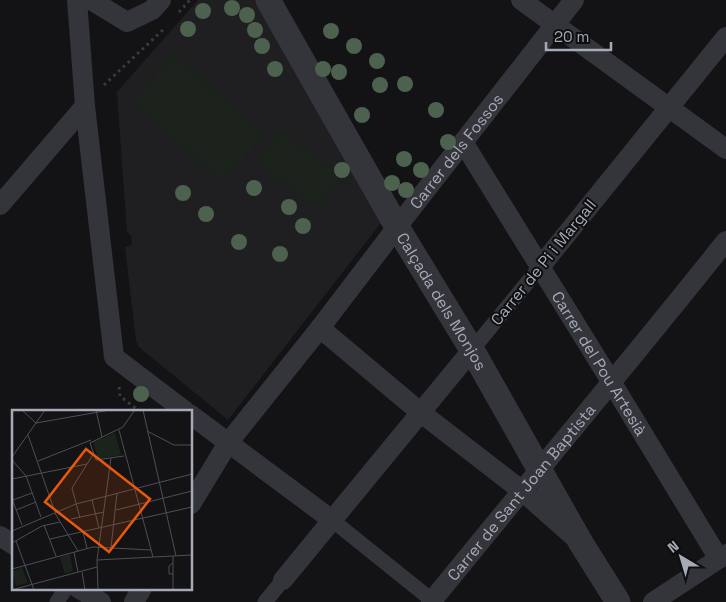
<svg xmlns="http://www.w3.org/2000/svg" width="726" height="602" viewBox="0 0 726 602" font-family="'Space Grotesk',sans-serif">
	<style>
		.built { fill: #1f1f22 }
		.green { fill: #1b231c }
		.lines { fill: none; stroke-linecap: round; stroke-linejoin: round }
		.path { stroke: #3a3c41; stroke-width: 3; stroke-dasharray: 2.5 4; stroke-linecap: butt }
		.pedestrian { stroke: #34353a; stroke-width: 15 }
		.minor { stroke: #34353a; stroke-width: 20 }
		.tertiary { stroke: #34353a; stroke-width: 25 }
		.tree { fill: #4c624f }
		.labels { text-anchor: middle; stroke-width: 4; stroke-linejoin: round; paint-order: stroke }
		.street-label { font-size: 16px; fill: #a5aab6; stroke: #0e0e10 }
		.inset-road { fill: none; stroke: #4d4f55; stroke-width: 1 }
		.view { fill: #e8590c; fill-opacity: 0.15; stroke: #e8590c; stroke-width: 2.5 }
		.inset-edge { fill: none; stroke: #a5aab6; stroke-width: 2.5 }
	</style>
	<rect width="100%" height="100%" fill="#131315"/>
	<path class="built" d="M198 0H257L384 219 228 420 139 347 136 341 125 247 132 245 131 235 127 232 117 92Z"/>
	<path class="green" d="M174 54 264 134 222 182 132 102Z
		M280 130 340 177 317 208 256 161Z"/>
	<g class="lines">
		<path class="path" d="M179 12 190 0
			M104 85 165 28
			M119 387 120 396 139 411"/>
		<path class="pedestrian" d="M472 350 540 267
			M332 520 433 601
			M57 602 66 588
			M265 602 283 580"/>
		<g class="minor">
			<path d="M77 0 85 106 114 357 185 411"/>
			<path d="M91 0 127 22 152 10 161 0"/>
			<path d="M521 0 726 149"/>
			<path id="s1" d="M463 142 612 383 719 559"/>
			<path d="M0 205 85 106"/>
			<path d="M540 267 726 37"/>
			<path d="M320 328 420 412 521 490 572 535"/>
			<path d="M191 415 332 520"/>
			<path id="s2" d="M191 504 228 443 320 328 397 227 574 0"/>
			<path d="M0 536 14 545"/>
			<path d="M283 580 472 350"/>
			<path d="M78 588 101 602"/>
			<path d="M134 602 142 588"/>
			<path id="s3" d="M431 602C529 481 629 363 726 241"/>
			<path d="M653 602 726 554"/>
		</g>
		<path class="tertiary" id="s4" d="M268 0 397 227 472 350 581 543 618 602"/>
	</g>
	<g class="tree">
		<circle cx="232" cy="8" r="8"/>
		<circle cx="203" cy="11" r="8"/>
		<circle cx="247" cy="15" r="8"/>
		<circle cx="188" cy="29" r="8"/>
		<circle cx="255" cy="30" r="8"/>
		<circle cx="331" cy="31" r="8"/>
		<circle cx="262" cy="46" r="8"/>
		<circle cx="354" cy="46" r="8"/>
		<circle cx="377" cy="61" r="8"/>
		<circle cx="275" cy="69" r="8"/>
		<circle cx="323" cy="69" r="8"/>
		<circle cx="339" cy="72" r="8"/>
		<circle cx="405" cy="84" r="8"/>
		<circle cx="380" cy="85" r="8"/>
		<circle cx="436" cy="110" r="8"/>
		<circle cx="362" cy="115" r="8"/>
		<circle cx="448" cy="142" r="8"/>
		<circle cx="404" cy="159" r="8"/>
		<circle cx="342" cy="170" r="8"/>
		<circle cx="421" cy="170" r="8"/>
		<circle cx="392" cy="183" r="8"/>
		<circle cx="254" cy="188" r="8"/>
		<circle cx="406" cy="190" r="8"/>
		<circle cx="183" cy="193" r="8"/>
		<circle cx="289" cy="207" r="8"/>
		<circle cx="206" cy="214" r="8"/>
		<circle cx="303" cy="226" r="8"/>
		<circle cx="239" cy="242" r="8"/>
		<circle cx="280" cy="254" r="8"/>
		<circle cx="141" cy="394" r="8"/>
	</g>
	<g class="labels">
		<g class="street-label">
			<text dy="6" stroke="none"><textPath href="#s2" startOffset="442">Carrer dels Fossos</textPath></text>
			<text transform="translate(543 262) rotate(-51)" y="6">Carrer de Pi i Margall</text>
			<text dy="6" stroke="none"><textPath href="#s4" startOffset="348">Calçada dels Monjos</textPath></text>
			<text dy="6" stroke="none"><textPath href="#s1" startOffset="260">Carrer del Pou Artesià</textPath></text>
			<text dy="6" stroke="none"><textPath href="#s3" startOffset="142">Carrer de Sant Joan Baptista</textPath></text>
		</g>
	</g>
	<g transform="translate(12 410)">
		<rect width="180" height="180" fill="#131315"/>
		<path d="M103 23 109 45 86 49 81 32ZM58 144 61 161 53 164 48 147ZM10 157 16 173 4 176 0 162Z" fill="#1b231c"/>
		<path class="inset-road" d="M10 0 24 13M84 0 90 27M131 0 164 146M24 13 98 0M107 20 141 147M135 21 162 35H180M16 25 44 105 66 141M112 46 84 50 78 33 111 17 122 1M0 47 33 0M0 50 14 66 29 107M26 51 79 30M0 69 75 54M0 89 10 115M1 90 20 83M80 90 87 118M4 100 24 92M104 100 180 81M68 108 60 78 82 43M59 109 92 102M32 115 44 146M0 121 64 94 180 64M71 122 75 138M38 129 180 97M4 131 22 180M180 132V167M0 133 30 116 48 112M99 138 105 83M62 142 66 162M161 146V180M85 150 180 145M161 153 157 156V164H161M0 159 81 137 139 140M70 162 73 180M3 179 85 157M86 180 85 150 99 48"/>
		<path class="view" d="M74 39 138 89 97 142 33 92Z"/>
		<rect width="180" height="180" class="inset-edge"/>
	</g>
	<g transform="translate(681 557) rotate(322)" stroke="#0e0e10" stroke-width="4" paint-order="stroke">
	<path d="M0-4L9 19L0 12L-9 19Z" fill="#a5aab6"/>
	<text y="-8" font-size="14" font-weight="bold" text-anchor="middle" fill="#a5aab6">N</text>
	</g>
	<path d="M546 42v8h65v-8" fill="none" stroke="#a5aab6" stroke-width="2.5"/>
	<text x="554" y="42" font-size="15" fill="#a5aab6" stroke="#0e0e10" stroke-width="4" paint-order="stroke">20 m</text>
</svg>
